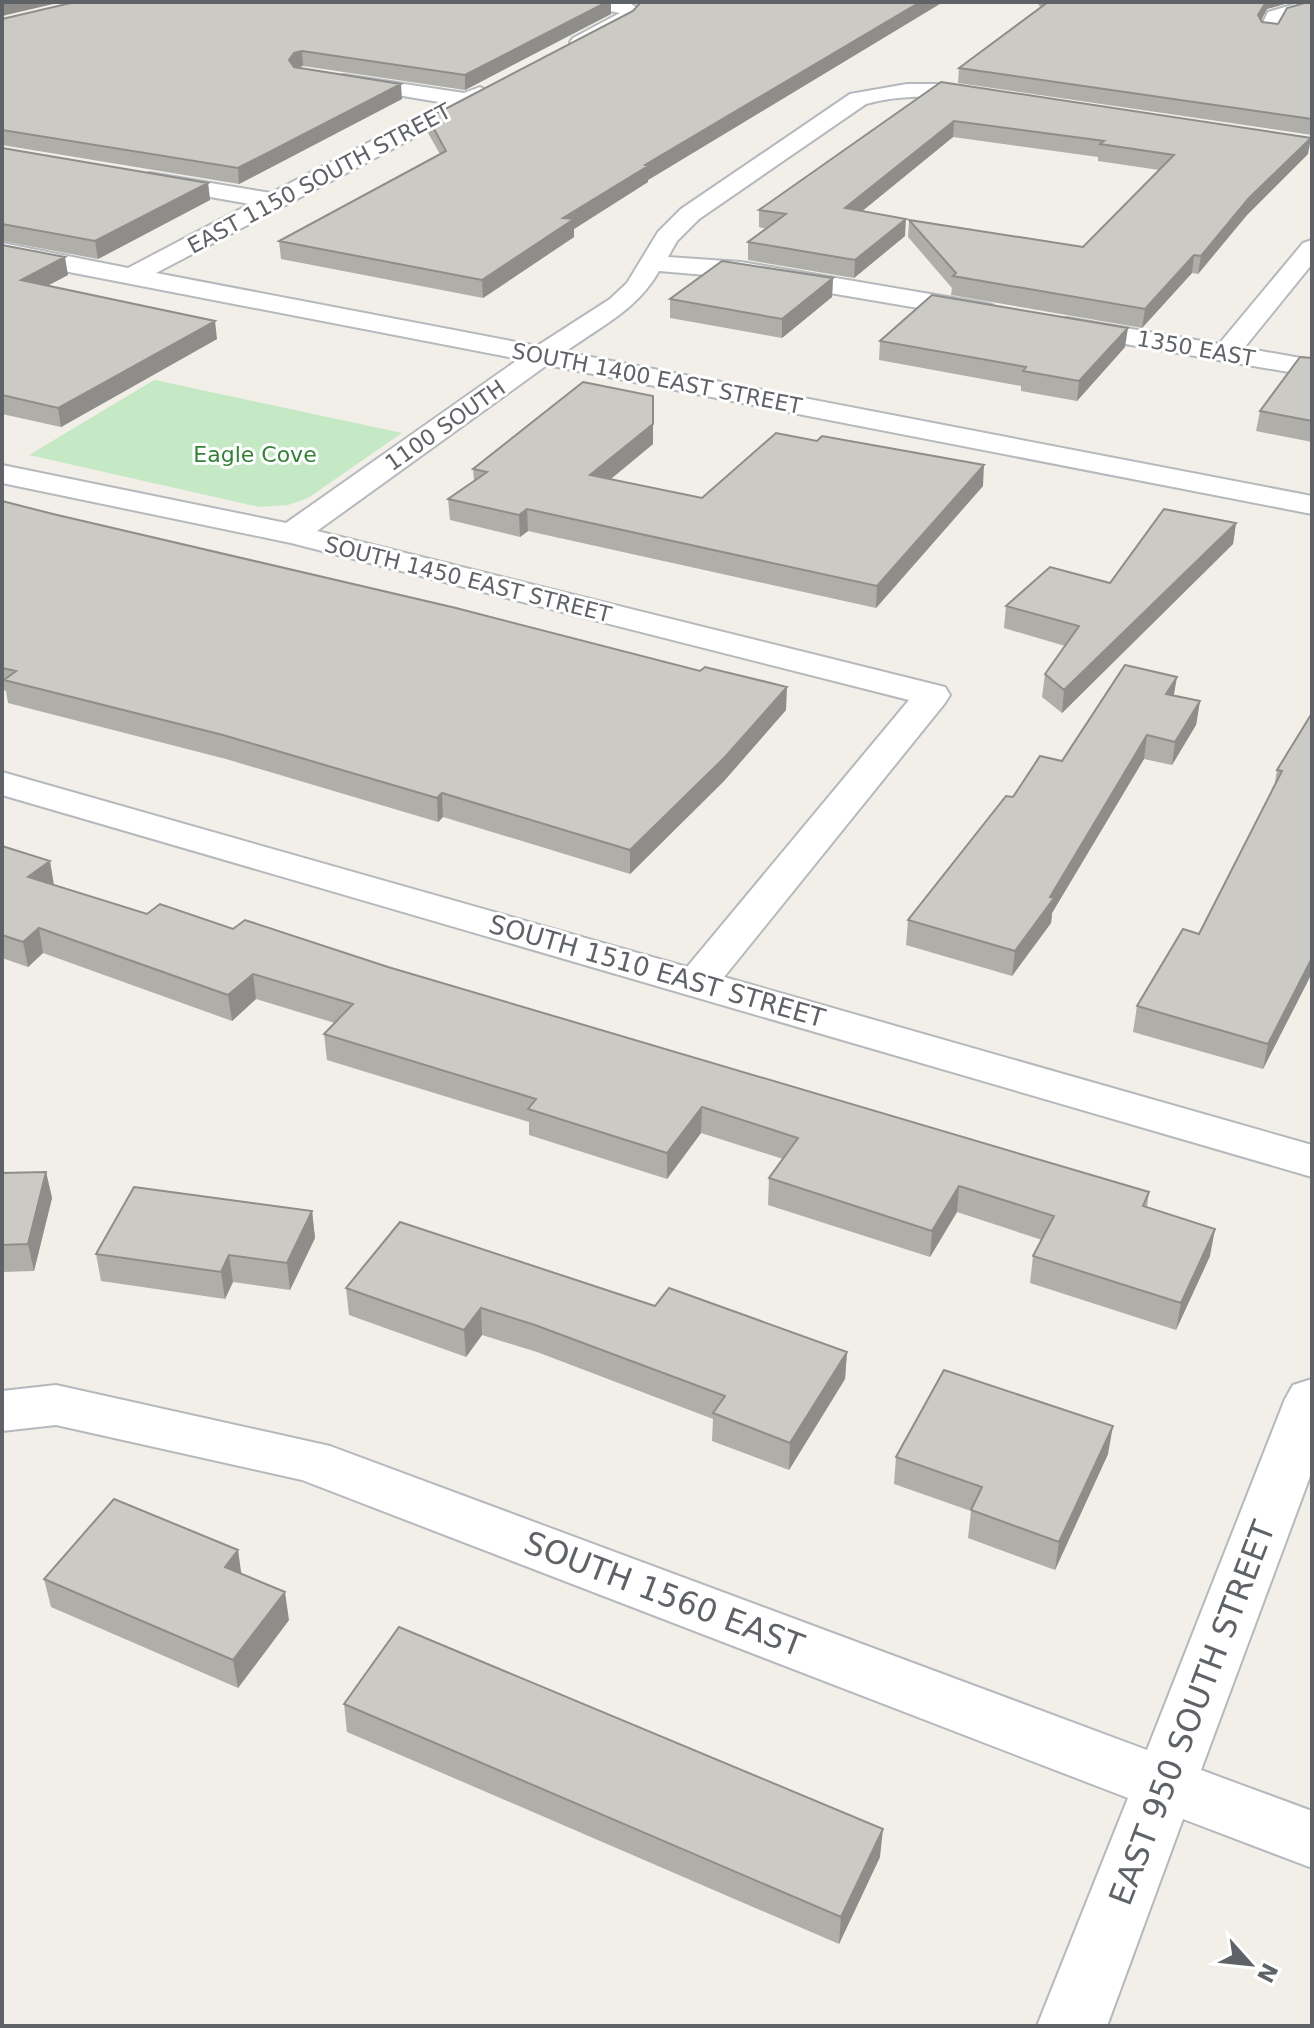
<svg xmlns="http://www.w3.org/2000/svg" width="1314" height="2028" viewBox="0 0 1314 2028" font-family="'DejaVu Sans',sans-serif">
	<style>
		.green { fill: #c5e8c5 }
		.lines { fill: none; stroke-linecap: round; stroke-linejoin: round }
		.minor-casing { stroke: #b5b8bc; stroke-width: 4 }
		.minor { fill: #fff; fill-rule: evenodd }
		.wall { fill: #afaea9 }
		.shaded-wall { fill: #8f8d8a }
		.building { fill: #cccac5; stroke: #8f8d8a; stroke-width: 2 }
		.labels { text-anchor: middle; stroke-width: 6; stroke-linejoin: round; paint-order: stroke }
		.far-street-label { font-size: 22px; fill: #5f6368; stroke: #fff }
		.far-park-label { font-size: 22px; fill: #348238; stroke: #fff }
		.street-label { font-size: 26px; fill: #5f6368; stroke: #fff }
		.near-street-label { font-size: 32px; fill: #5f6368; stroke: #fff }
	</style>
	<rect width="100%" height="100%" fill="#f1efe8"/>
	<path class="green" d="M154 380H155L402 433 308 498 288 505 259 507 29 455Z"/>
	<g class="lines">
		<defs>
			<path id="minor" d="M583 2H628L642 11 632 23 580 48 573 46 570 42 573 38 620 13 585 6Z
				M1302 2H1312V11L1283 20 1276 35H1262L1259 31 1268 12Z
				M344 75 464 93 480 87 491 93 476 105 156 273 537 346 610 299 627 283 658 232 681 209 850 94 907 84H940L998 92 1001 97 998 102 990 103C948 97 907 92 866 104L699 219 677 241 668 257 741 262 983 303 992 305 996 311 992 317 983 319 741 278 659 271C637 310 601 326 565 352L1312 496V514L547 365 317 531 945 687 950 695 945 703 724 977 1312 1145V1177L2 795V772L687 967 909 700 291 543 2 483V465L286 523 519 359 2 259V243L128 268 250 204 142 185 138 180 142 175 150 173 271 193 445 103 337 85 334 81 337 77Z
				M1312 240V264L1244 348 1312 360V376L1067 334 1057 332 1054 326 1057 320 1067 318 1219 344 1303 243Z
				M1312 1379V1471L1201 1770 1312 1811V1868L1183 1819 1107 2026H1037L1128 1798 302 1480 56 1425 2 1431V1391L56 1385 330 1446 1147 1750 1285 1399 1293 1385Z"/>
		</defs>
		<use href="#minor" class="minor-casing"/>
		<use href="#minor" class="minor"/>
	</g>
	<path class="wall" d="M633 2H943L648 180V182L574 229V237L483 298 281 259 279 241 440 154 428 133V118L633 11 638 5Z
		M1037 2H1291L1267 9 1261 21 1262 22 1278 24 1312 2V135L958 83 959 68 1041 8Z
		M611 14 465 90 303 66 298 67 402 99 239 184 2 145V19Z
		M941 82 1308 154 1247 215 1198 274 1192 273 1142 328 951 295 952 288 908 237 909 220 1083 247 1159 170 1098 161V157L953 137 862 211 905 236 854 278 748 260V242L766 229 759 227V210Z
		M2 148 208 183 210 200 98 259 2 241Z
		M2 245 68 275 47 286 217 339 61 427 2 414Z
		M833 278 832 297 782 338 670 318V299Z
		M880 341 1125 347 1077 401 1021 391V386L879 360Z
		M1312 358V442L1256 431 1260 411Z
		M653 396V444L611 479 702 498 983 486 876 608 528 531 520 537 450 520 448 499 474 481 473 469Z
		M2 499 3 501 786 710 724 781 630 874 443 817 438 822 226 759 8 703 6 691 2 689Z
		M1236 523 1233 544 1062 713 1042 697 1045 674 1065 646 1004 628 1006 606 1110 583Z
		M1174 696 1200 701 1196 725 1172 765 1144 759 1052 913 1051 923 1012 976 906 945 908 920 1013 797 1062 761Z
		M1312 713V973L1263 1069 1133 1032 1137 1006 1199 934 1274 788 1277 770Z
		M2 846 54 885 147 914 233 929 388 967 1149 1192 1147 1207 1210 1256 1176 1330 1030 1283 1033 1256 1042 1240 957 1212 930 1257 768 1205 769 1178 783 1159 701 1133 667 1179 529 1135V1122L327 1060 324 1034 335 1023 256 999 232 1021 43 953 28 967 2 958Z
		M46 1172 52 1198 34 1271 2 1272V1173Z
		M312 1211 315 1238 290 1290 233 1282 225 1299 101 1281 96 1254Z
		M346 1288 655 1306 847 1352 845 1379 789 1470 712 1441 713 1419 537 1352 482 1335 466 1357 349 1315Z
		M1108 1454 1055 1570 968 1538 971 1511 894 1484 896 1457Z
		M44 1579 289 1620 238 1688 51 1607Z
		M344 1704 880 1857 839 1944 347 1732Z"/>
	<path class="shaded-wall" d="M2 2H62L2 16Z
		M607 2H611V14L465 90V75Z
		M920 2H943L648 180V182L574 229V237L483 298 482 280 563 218 645 165Z
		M1266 2H1291L1267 9 1256 30 1258 15Z
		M302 51 303 66 295 68 289 60 294 53Z
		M401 84 402 99 239 184 238 168Z
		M954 121 953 137 844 226 845 208Z
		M1311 138 1308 154 1247 215 1198 274 1201 256 1249 198Z
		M208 183 210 200 98 259 95 241Z
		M906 219 905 236 854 278 855 260Z
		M1194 255 1192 273 1142 328 1145 309Z
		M65 257 68 275 24 298 21 280Z
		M833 278 832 297 782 338V319Z
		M215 321 217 339 61 427 58 408Z
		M1128 328 1125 347 1077 401 1079 381Z
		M653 424V444L590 496V475Z
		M984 465 983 486 876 608 877 586Z
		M527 509 528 531 520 537 519 515Z
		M1236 523 1233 544 1062 713 1064 690Z
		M1177 677 1173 700 1166 694Z
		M787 687 786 710 724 781 630 874V850Z
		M1200 701 1196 725 1172 765 1175 742Z
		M1147 735 1144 759 1052 913 1051 923 1012 976 1015 951 1050 897Z
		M442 793 443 817 438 822 437 798Z
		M50 861 54 885 28 877Z
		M39 928 43 953 28 967 23 942Z
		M1312 958V973L1263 1069 1268 1044Z
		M253 974 256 999 232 1021 228 995Z
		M702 1107 701 1133 667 1179V1153Z
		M46 1172 52 1198 34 1271 28 1244Z
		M959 1186 957 1212 930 1257 932 1231Z
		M312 1211 315 1238 290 1290 287 1263Z
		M1215 1229 1210 1256 1176 1330 1181 1303Z
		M229 1255 233 1282 225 1299 221 1272Z
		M481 1308 482 1335 466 1357 464 1330Z
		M847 1352 845 1379 789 1470 790 1443Z
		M1113 1426 1108 1454 1055 1570 1059 1542Z
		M238 1550 242 1578 225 1567Z
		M285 1592 289 1620 238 1688 233 1660Z
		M883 1829 880 1857 839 1944 841 1917Z"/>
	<path class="building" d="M75 2H607L465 75 302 51 294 53 289 60 294 67 401 84 238 168 2 130V19Z
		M641 2H920L645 165 648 166 563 218 574 219 482 280 279 241 446 151 428 118 633 11Z
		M1048 2H1266L1258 15 1262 22 1278 24 1287 8 1308 2H1312V119L959 68Z
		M941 82 1311 138 1249 198 1201 256 1194 255 1145 309 953 276 956 273 909 220 1083 247 1174 155 1100 144 1104 141 954 121 845 208 906 219 855 260 748 242 786 214 759 210Z
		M2 148 208 183 95 241 2 224Z
		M2 245 65 257 21 280 215 321 58 408 2 395Z
		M722 261 833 278 782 319 670 299Z
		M932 295 1128 328 1079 381 1023 371 1026 367 880 341Z
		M1300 357 1312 358V421L1260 411Z
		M583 382 653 396V424L590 475 702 498 776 433 817 441 822 436 984 465 877 586 527 509 519 515 448 499 487 472 473 469Z
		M2 501 53 514 456 608 700 671 705 667 787 687 725 757 630 850 442 793 437 798 223 735 4 680 16 671 2 668Z
		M1164 509 1236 523 1064 690 1045 674 1079 626 1006 606 1050 567 1110 583Z
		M1125 665 1177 677 1166 694 1200 701 1175 742 1147 735 1050 897 1054 898 1015 951 908 920 1006 796 1013 797 1040 756 1062 761Z
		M1312 713V958L1268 1044 1137 1006 1183 929 1199 934 1282 771 1277 770Z
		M2 846 50 861 28 877 147 914 160 904 233 929 245 920 388 967 1149 1192 1143 1206 1215 1229 1181 1303 1033 1256 1054 1216 959 1186 932 1231 769 1178 798 1138 702 1107 667 1153 528 1109 536 1099 324 1034 353 1004 253 974 228 995 39 928 23 942 2 935Z
		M46 1172 28 1244 2 1245V1173Z
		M134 1187 312 1211 287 1263 229 1255 221 1272 96 1254Z
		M400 1222 655 1306 669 1288 847 1352 790 1443 713 1413 725 1396 535 1325 481 1308 464 1330 346 1288Z
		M944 1370 1113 1426 1059 1542 971 1510 982 1487 896 1457Z
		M114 1499 238 1550 225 1567 285 1592 233 1660 44 1579Z
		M399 1627 883 1829 841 1917 344 1704Z"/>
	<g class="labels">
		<g class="far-street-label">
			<text transform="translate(319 178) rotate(-28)" y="8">EAST 1150 SOUTH STREET</text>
			<text transform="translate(1196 348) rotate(10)" y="8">1350 EAST</text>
			<text transform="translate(657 378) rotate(11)" y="8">SOUTH 1400 EAST STREET</text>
			<text transform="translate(445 425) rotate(-35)" y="8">1100 SOUTH</text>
			<text transform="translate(468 579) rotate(14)" y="8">SOUTH 1450 EAST STREET</text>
		</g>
		<g class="far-park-label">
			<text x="255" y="462">Eagle Cove</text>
		</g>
		<g class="street-label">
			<text transform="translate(657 971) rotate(16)" y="9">SOUTH 1510 EAST STREET</text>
		</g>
		<g class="near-street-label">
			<text transform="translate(664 1594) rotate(21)" y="11">SOUTH 1560 EAST</text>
			<text transform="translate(1192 1713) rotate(-69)" y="11">EAST 950 SOUTH STREET</text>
		</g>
	</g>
	<rect width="1314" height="2028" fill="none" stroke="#5f6368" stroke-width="8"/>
	<g transform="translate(1250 1964) rotate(117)" stroke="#ffffff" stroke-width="6" paint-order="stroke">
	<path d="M0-6L14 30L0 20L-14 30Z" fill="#5f6368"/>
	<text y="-12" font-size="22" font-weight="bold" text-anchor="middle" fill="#5f6368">N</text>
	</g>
</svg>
